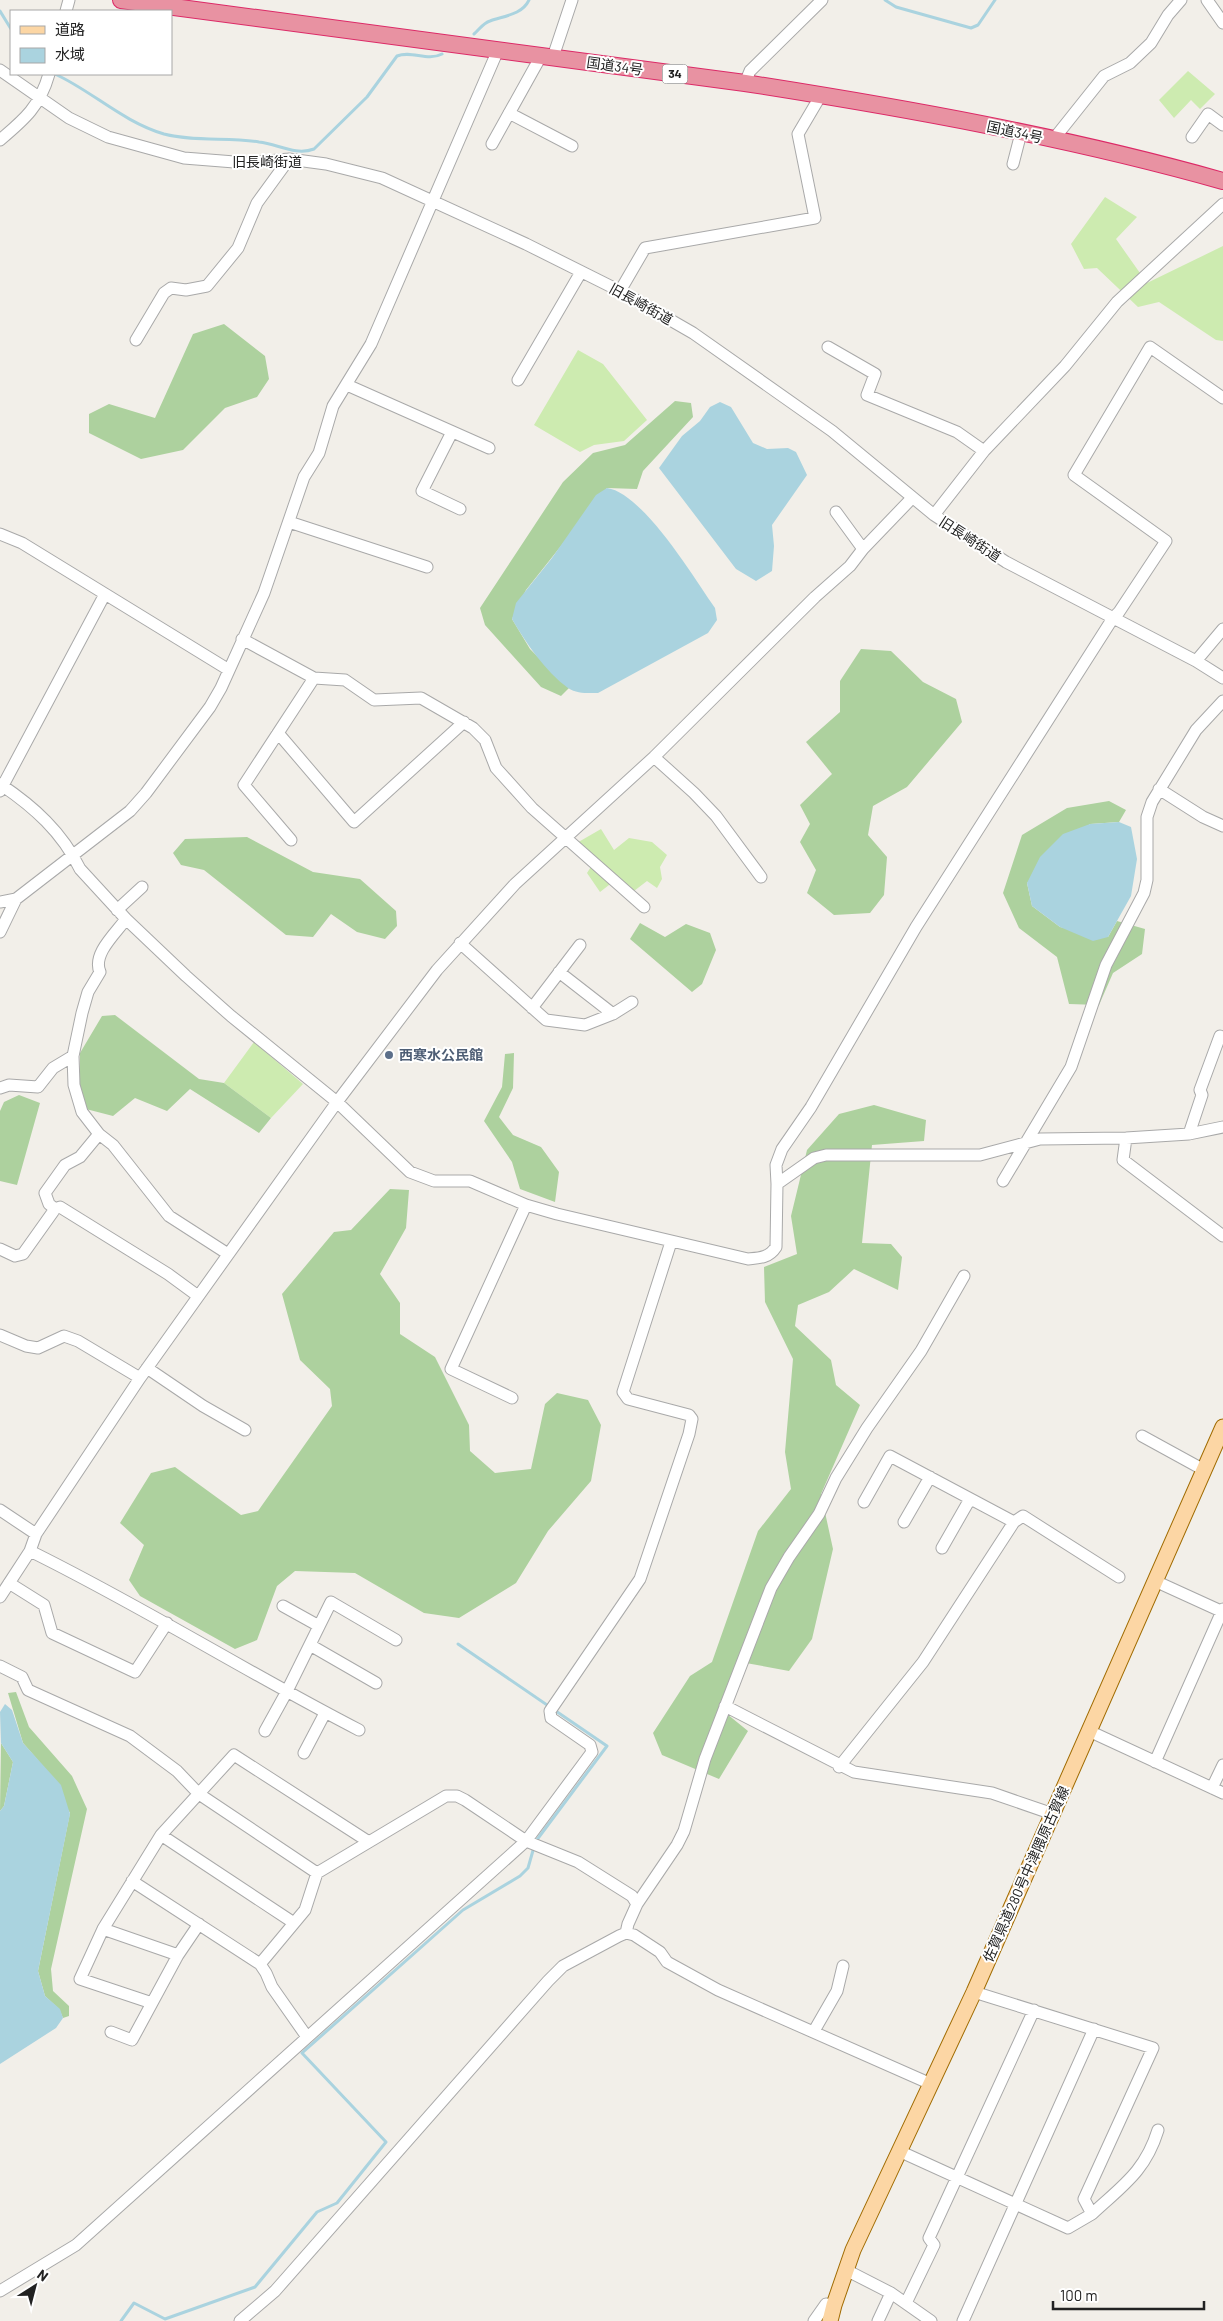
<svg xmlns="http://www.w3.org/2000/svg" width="1223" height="2321" viewBox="0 0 1223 2321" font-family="Barlow,'Noto Sans JP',sans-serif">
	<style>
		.grass { fill: #cdebb0 }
		.forest { fill: #add19e }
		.water { fill: #aad3df }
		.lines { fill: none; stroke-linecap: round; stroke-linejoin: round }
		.stream { stroke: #aad3df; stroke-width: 3 }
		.minor-casing { stroke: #a9a9a9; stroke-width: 13 }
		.major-casing { stroke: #a06b00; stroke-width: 17 }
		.highway-casing { stroke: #dc2a67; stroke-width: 18 }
		.minor { stroke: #fff; stroke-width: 11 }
		.major { stroke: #fcd6a4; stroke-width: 15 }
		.highway { stroke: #e892a2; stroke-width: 16 }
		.service-dot { fill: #5c6f8a; stroke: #fff; stroke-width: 2 }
		.labels { text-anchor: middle; stroke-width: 4; stroke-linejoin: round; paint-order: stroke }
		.shield { fill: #fff; stroke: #646464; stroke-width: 1 }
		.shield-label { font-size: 12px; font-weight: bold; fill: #222 }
		.street-label { font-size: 14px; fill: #222; stroke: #fff }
		.service-label { font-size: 14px; font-weight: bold; fill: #4e5e75; stroke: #fff; text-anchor: start }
	</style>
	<rect width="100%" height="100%" fill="#f2efe9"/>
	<path class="grass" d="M1188 71 1215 94 1200 109 1191 100 1174 118 1159 100Z
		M1105 197 1137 217 1116 239 1147 283 1223 246V341L1216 340 1159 302 1138 307 1097 268 1084 269 1071 244Z
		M578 350 603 364 647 420 624 441 594 445 580 452 534 425Z
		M601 829 614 850 629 838 652 842 667 855 660 867 662 879 657 888 647 881 634 891 618 878 600 892 587 873 596 859 575 844Z
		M254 1042 303 1084 271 1118 224 1083Z"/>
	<path class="forest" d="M224 324 265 356 269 379 257 397 225 408 183 450 141 459 89 433V414L109 404 155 418 193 334Z
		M675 401 691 403 693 417 643 471 637 489 607 488 526 590 512 619 530 649 569 688 561 696 541 687 485 625 480 608 563 482 593 453 625 445Z
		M861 649 891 651 923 682 956 699 962 722 907 787 873 806 868 835 887 857 884 895 870 913 834 915 807 893 816 870 800 842 810 824 800 805 832 774 806 742 840 712V681Z
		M1109 801 1126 810 1119 822 1090 824 1027 883 1032 906 1060 927 1108 937 1117 921 1145 929 1142 954 1113 973 1099 1005 1069 1004 1057 957 1019 928 1003 893 1022 835 1067 808Z
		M247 837 313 872 360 879 396 911 397 926 385 939 357 932 331 914 313 937 286 935 204 870 181 865 173 853 185 839Z
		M640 923 665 937 686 924 710 933 716 950 702 984 692 992 630 939Z
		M115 1015 199 1079 224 1083 271 1118 259 1133 190 1089 167 1111 135 1098 113 1116 86 1109 80 1085V1053L102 1016Z
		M514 1053 513 1088 499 1117 513 1135 541 1147 559 1172 555 1202 520 1189 512 1162 484 1121 502 1087 505 1054Z
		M19 1095 40 1103 17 1185 0 1181V1111L4 1102Z
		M874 1105 926 1120 924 1141 872 1145 862 1243 891 1244 902 1257 898 1290 854 1269 829 1292 798 1305 795 1326 831 1360 836 1385 860 1405 821 1494 833 1549 812 1639 789 1671 746 1663 727 1714 748 1731 719 1779 662 1755 653 1733 690 1676 712 1662 758 1531 791 1489 785 1452 793 1359 765 1302 764 1267 797 1254 791 1216 807 1150 839 1114Z
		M390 1189 409 1190 406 1228 380 1274 400 1303V1334L435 1357 469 1425 470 1451 495 1473 531 1469 545 1404 557 1393 588 1400 601 1425 591 1481 548 1531 516 1583 459 1618 424 1613 355 1573 295 1571 277 1586 257 1640 235 1649 140 1596 129 1580 144 1545 120 1523 151 1473 175 1467 241 1515 258 1511 332 1406 330 1389 300 1360 282 1294 334 1232 351 1230Z
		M16 1692 29 1727 72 1776 87 1809 51 1969 53 1991 69 2006V2016L63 2018 59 2009 45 1996 38 1971 70 1813 37 1759 23 1743 8 1693Z
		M1 1743 13 1762 4 1806 0 1811Z"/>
	<path class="water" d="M720 402 731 407 753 443 767 449 788 448 796 452 807 475 772 525 774 546 772 571 756 581 736 569 659 468 682 436 700 421 710 407Z
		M607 488C643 493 694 578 715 608L717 620 708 633 598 693C588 693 577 694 568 688 545 671 526 643 512 619L516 603 552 558 596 495Z
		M1119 822 1131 827 1137 859 1131 896 1108 937 1093 941 1060 927 1032 906 1027 883 1040 857 1063 834 1090 824Z
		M5 1704 12 1710 23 1743 61 1785 70 1814 38 1971 45 1996 60 2009 63 2018 56 2028 0 2064V1811L4 1806 13 1762 1 1743 0 1712Z"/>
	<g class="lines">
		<path class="stream" d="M885 0 896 7 971 28 978 25 995 0
			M0 11 11 29
			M474 34C479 30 483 23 490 21 503 16 522 15 529 0
			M55 74C92 91 123 122 164 134 195 142 228 137 259 142 278 144 295 156 314 149L367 97 397 56C412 50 427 62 442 54
			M458 1644 607 1746 536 1841
			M121 2321 134 2303 165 2319 255 2287 317 2212 337 2203 386 2142 302 2053 463 1910 520 1876 528 1868 534 1847"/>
		<defs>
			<path id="minor" d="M1207 0 1223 23
				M66 11 69 0
				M553 57 572 0
				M0 70 69 118 108 137 184 158 247 163 289 159 326 164 382 178 526 244 620 291 693 333 832 431 934 515 1006 562 1196 661 1223 678
				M745 83 750 71 822 0
				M509 113 572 146
				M1192 137 1208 114 1223 125
				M0 140C25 119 40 106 49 74
				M1053 140 1104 76 1130 63 1151 43 1168 15 1181 0
				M492 144 541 56
				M1013 164 1021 133
				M620 291 645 248 815 218 798 134 821 95
				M136 340 164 293 171 288 186 290 207 286 238 248 257 203 289 159
				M828 347 875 374 867 395 957 432 984 451
				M518 380 581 272
				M347 385 489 448
				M452 432 422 491 460 509
				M836 512 863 549
				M934 515 984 451 1065 366 1117 302 1223 204
				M289 522 427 567
				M0 534 22 543 229 670
				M242 639 314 678 345 680 374 700 421 698 473 728 485 740 496 768 532 808 644 907
				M1196 661 1223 629
				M278 733 354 822 464 722
				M654 757 694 793 716 816 761 877
				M0 784C34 807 62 832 80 869L126 919 186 976 231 1016 337 1102 410 1172 434 1181H470L526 1205 557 1214 748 1259C759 1258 769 1258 776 1247L777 1184 814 1158 826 1155H980L1040 1139 1126 1138 1189 1134 1223 1127
				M1159 789 1203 817 1223 826
				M0 791 105 594
				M291 840 244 785 314 678
				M0 902 16 899
				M117 910 142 887
				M126 919C116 933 92 954 100 972L88 992 82 1013 73 1056 74 1085 82 1112 99 1134 113 1145 169 1216 228 1254
				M0 932 16 899 130 811 146 793 210 707 221 688 264 593 304 477 319 453 333 406 371 344 498 50
				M460 943 546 1020 585 1025 613 1014 632 1002
				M559 972 613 1014
				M532 1008 580 945
				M0 1088 9 1085 38 1087 53 1068 73 1056
				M1189 1134 1202 1095 1200 1090 1220 1036
				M1126 1138 1123 1160 1223 1236
				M1003 1181 1071 1067 1106 965 1144 893 1147 880V817L1152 802 1196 730 1223 701
				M777 1184 776 1165 782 1149 811 1107 916 927 1113 618 1119 612 1166 541 1074 475 1150 347 1223 398
				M55 1209 49 1204 45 1193 65 1165 80 1157 99 1134
				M0 1249 15 1256 23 1254 55 1209 60 1207 168 1274 198 1296
				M0 1335 26 1346 38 1348 64 1336 78 1341 140 1378
				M147 1368 203 1406 245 1430
				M512 1398 451 1369 526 1205
				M1142 1436 1204 1470
				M864 1502 890 1456 1014 1522
				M0 1510 36 1534
				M904 1522 930 1477
				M942 1548 970 1499
				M30 1551C142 1606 248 1673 359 1730
				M1155 1581 1223 1612
				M9 1583 44 1605 52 1633 135 1672 167 1623
				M0 1597 30 1551 36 1534 140 1378 337 1102 437 970 515 884 654 757 815 597 850 566 863 549 912 498
				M283 1606 319 1626
				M310 1645 376 1683
				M0 1666 22 1677 28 1690 130 1736 177 1771 199 1794 317 1873
				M725 1706 854 1772 992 1793 1053 1814
				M265 1731 286 1693 331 1602 396 1640
				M1089 1731 1223 1793
				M304 1753 325 1713
				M1155 1762 1223 1609
				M839 1767 923 1662 1014 1522 1023 1516 1119 1577
				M1212 1788 1223 1765
				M161 1835 294 1923
				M132 1881 260 1964 266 1973 272 1987 307 2037
				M103 1929 178 1955
				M626 1933 628 1924 637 1904 677 1845 684 1831 705 1759 771 1588 789 1557 819 1514 836 1478 867 1428 921 1351 964 1276
				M260 1964 305 1910 317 1873 446 1796H457L465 1800 526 1841 578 1862 632 1896 637 1904
				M152 2003 80 1979 103 1929 161 1835 234 1755 369 1842
				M814 2031 837 1991 843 1966
				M111 2032 132 2040 178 1955 199 1924
				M899 2151 1068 2228 1092 2214 1084 2199 1153 2048 974 1992
				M1092 2214C1122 2186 1145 2172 1158 2130
				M846 2270 891 2293 931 2321
				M0 2291 76 2245 526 1841 592 1752 590 1745 551 1718 550 1711 640 1579 689 1434 692 1419 689 1415 628 1399 623 1392 671 1242
				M906 2303 934 2245 929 2238 1034 2010
				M240 2321 275 2291 548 1981 563 1966 619 1936 626 1933 634 1935 660 1952 667 1962 718 1990 931 2084
				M814 2321 826 2304 834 2305
				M878 2321 891 2293
				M963 2321 1094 2029"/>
			<path id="major" d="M830 2321 834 2305 853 2250 974 1992 1223 1427"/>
			<path id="highway" d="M121 0 745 83C905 108 1067 137 1223 181"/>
		</defs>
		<use href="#minor" class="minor-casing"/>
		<use href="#major" class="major-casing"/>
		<use href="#highway" class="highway-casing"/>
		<use href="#minor" class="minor"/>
		<use href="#major" class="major"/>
		<use href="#highway" class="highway"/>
	</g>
	<circle class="service-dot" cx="389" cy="1055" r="5"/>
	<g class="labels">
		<rect class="shield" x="662.5" y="64.5" width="25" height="19" rx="4"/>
		<g class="shield-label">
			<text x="675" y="78">34</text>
		</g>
		<g class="street-label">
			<text transform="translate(615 66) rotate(8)" y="5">国道34号</text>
			<text transform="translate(1015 132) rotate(12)" y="5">国道34号</text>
			<text x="267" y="167">旧長崎街道</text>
			<text transform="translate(641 304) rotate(29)" y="5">旧長崎街道</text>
			<text transform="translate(970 539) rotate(33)" y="5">旧長崎街道</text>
			<text transform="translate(1026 1874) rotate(-66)" y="5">佐賀県道280号中津隈原古賀線</text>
		</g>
		<g class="service-label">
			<text x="399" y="1060">西寒水公民館</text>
		</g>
	</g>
	<rect x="10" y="10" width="162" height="65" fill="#ffffff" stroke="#a7a7a7"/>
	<rect x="20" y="26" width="25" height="8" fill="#fcd6a4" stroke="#a7a7a7"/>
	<text x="55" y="35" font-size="15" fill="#222222">道路</text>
	<rect x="20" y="48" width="25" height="15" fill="#aad3df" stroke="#a7a7a7"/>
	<text x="55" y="60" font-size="15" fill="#222222">水域</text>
	<g transform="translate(35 2286) rotate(36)" stroke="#ffffff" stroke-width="4" paint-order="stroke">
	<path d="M0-4L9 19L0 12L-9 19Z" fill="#222222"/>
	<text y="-8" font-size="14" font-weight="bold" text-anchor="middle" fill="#222222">N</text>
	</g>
	<path d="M1053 2301v8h151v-8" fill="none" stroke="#222222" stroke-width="2.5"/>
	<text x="1060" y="2301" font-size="15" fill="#222222" stroke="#ffffff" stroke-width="4" paint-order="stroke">100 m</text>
</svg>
